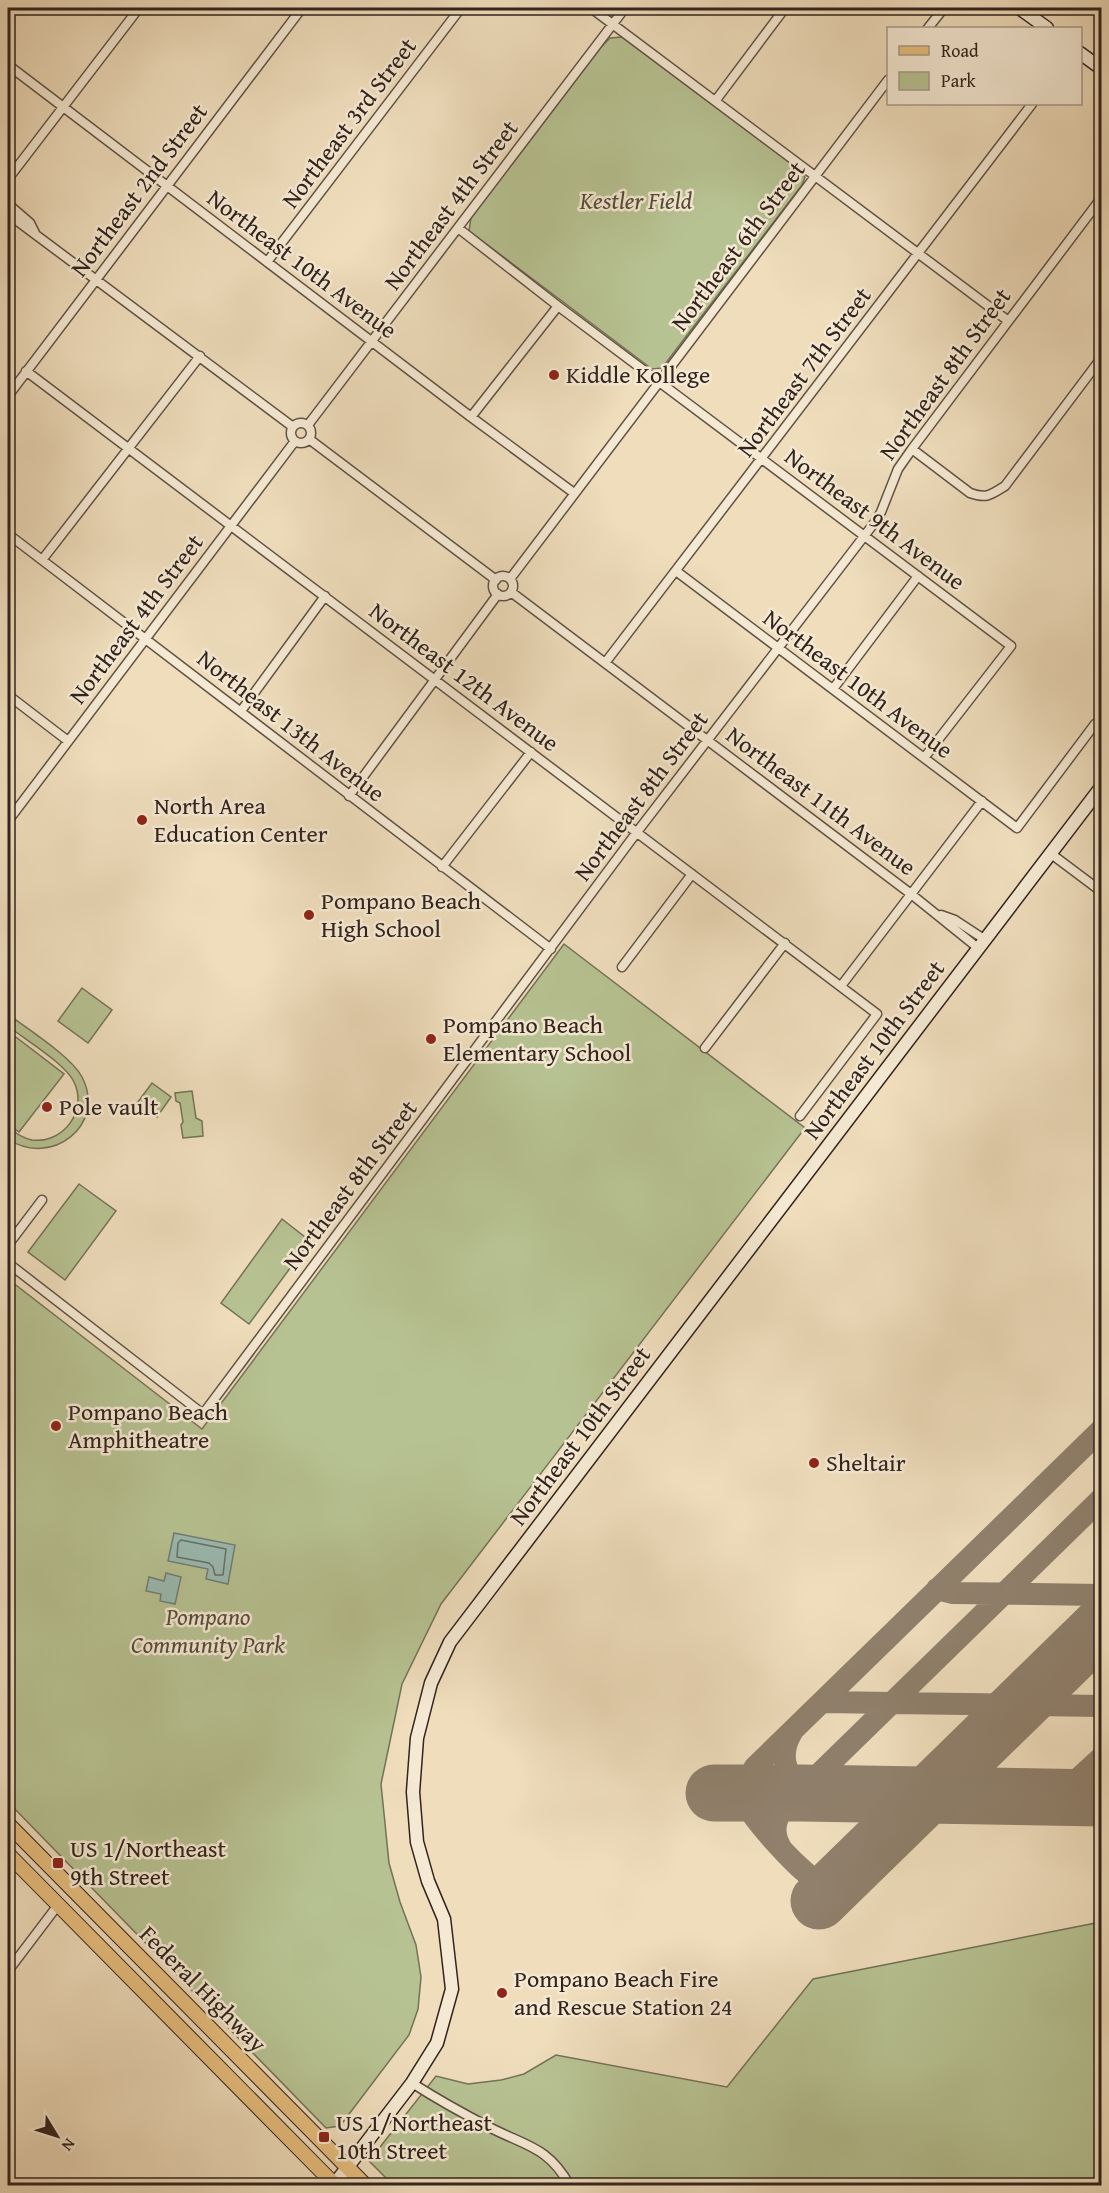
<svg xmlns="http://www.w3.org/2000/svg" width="1109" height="2193" viewBox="0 0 1109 2193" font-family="'Gentium Book Plus',serif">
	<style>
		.green { fill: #b7c292; stroke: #747258; stroke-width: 1.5 }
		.water { fill: #9abbb2; stroke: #707e76; stroke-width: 1.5 }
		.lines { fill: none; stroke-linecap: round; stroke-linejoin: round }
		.shore { stroke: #666f68; stroke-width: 1.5 }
		.taxiway { stroke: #90806c; stroke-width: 22 }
		.runway { stroke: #90806c; stroke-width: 57 }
		.street-casing { stroke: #605245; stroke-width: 11 }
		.secondary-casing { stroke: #31231d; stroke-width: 15 }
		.primary-casing { stroke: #31231d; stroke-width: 16 }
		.street { stroke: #f5e9d3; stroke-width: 8 }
		.secondary { stroke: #f5e9d3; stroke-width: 12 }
		.primary { stroke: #e8be7e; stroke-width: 14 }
		.poi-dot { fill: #8f2418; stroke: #f5e9d3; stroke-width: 2 }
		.labels { text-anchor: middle; stroke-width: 5; stroke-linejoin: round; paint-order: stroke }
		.street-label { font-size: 24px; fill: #31231d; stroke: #f5e9d3 }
		.park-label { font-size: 24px; font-style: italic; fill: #524b3a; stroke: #f5e9d3 }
		.poi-label { font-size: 24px; fill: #31231d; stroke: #f5e9d3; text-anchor: start }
	</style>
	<rect width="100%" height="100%" fill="#efddbc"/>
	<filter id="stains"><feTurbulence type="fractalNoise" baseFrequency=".00333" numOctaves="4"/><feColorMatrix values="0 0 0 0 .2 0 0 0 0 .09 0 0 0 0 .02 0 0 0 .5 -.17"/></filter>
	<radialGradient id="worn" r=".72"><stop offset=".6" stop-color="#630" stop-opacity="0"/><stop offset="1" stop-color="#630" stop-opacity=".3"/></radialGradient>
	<path class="green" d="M622 37 801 171 805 177 802 185 662 368 652 369 469 231 471 218 601 47 610 38Z
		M564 944 805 1128 441 1604 402 1684 381 1784 389 1863 400 1902 416 1945 421 1977 418 2009 409 2035 340 2126 326 2128 8 1802V1279L202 1429Z
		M82 988 112 1010 88 1043 58 1021Z
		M8 1014C27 1029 71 1056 82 1077 107 1125 51 1168 8 1139V1127C15 1133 22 1138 32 1140 63 1144 88 1111 74 1082 66 1064 24 1039 8 1026Z
		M8 1031 64 1074 19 1132 8 1124Z
		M152 1083 171 1097 157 1117 137 1103Z
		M192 1091 196 1118 202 1121 203 1136 183 1138 181 1125 183 1122 180 1103 176 1101 175 1093Z
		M79 1184 116 1211 65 1280 28 1252Z
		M282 1219 310 1241 249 1324 221 1303Z
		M1101 1922V2185L394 2186 369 2161 436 2076 468 2084 501 2080 524 2074 556 2055 727 2087 813 1979Z"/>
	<path class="water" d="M174 1533 235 1545 228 1584 206 1579 208 1569 168 1561Z
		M166 1573 181 1577 175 1604 160 1601 161 1594 146 1591 149 1577 164 1581Z"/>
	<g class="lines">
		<path class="shore" d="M181 1540 226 1549 223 1575H215L213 1567 209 1563 177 1557 178 1543Z"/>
		<path class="taxiway" d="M937 1589 953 1593 1102 1595
			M822 1702 1102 1706
			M792 1732C778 1755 786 1773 801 1793
			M1058 1797 1102 1757
			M781 1848C773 1834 774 1823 782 1810L1102 1498
			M846 1874C837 1880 825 1883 815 1879 802 1874 748 1815 745 1801 743 1788 748 1778 755 1767L1102 1429"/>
		<path class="runway" d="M714 1793H801L1102 1798
			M819 1901 1102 1625"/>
		<defs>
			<path id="street" d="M591 8 1007 320
				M928 28 944 8
				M8 65 471 417 574 493
				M716 100 785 8
				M8 179 139 8
				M8 204 30 223 35 233
				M8 214 293 427
				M458 228 558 306 1011 646 924 758
				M267 262 461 8
				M26 371 877 1014 800 1116
				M8 396 302 8
				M471 417 558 306
				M291 433a10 10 0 1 1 20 0a10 10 0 1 1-20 0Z
				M308 425 625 8
				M309 439 496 580
				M912 449 970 493C986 499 991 495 1005 486L1102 357
				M8 534 551 949
				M42 560 200 356
				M676 571 1017 828 1095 724
				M493 586a10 10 0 1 1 20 0a10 10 0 1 1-20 0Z
				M510 579 888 80
				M511 592 911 894 978 948
				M605 663 1032 104
				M833 689 918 576
				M8 695 68 741
				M241 711 325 596
				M349 796 498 594
				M8 821 295 441
				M1050 853 1102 892
				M442 867 531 752
				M941 915 955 920 984 939
				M622 967 692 874
				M841 986 982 801
				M705 1048 785 943
				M8 1245 42 1200
				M8 1263 203 1414 637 832 875 522 881 512 898 469 912 449 1102 197
				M8 1971 58 1905
				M412 2083C437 2099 462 2113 489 2127 525 2146 548 2146 570 2186"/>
			<path id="secondary" d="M1019 8 1047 28
				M1080 53 1102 69
				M333 2186 412 2083 437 2043 452 1989 444 1919 428 1881 417 1842 413 1792 417 1738 431 1683 450 1642 1102 786"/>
			<path id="primary" d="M8 1824 366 2186
				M8 1854 336 2186"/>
		</defs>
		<use href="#street" class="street-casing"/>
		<use href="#secondary" class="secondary-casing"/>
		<use href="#primary" class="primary-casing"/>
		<use href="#street" class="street"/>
		<use href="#secondary" class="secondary"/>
		<use href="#primary" class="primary"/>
	</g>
	<g class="poi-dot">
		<circle cx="554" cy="375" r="6"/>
		<circle cx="142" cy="820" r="6"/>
		<circle cx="309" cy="915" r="6"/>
		<circle cx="431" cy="1039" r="6"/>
		<circle cx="47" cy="1107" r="6"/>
		<circle cx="56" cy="1426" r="6"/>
		<circle cx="814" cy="1463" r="6"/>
		<rect x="52" y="1857" width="12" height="12" rx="3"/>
		<circle cx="502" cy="1993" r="6"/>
		<rect x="318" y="2131" width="12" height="12" rx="3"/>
	</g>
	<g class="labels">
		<g class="street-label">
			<text transform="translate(349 123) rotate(-53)" y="8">Northeast 3rd Street</text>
			<text transform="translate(139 190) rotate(-53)" y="8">Northeast 2nd Street</text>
			<text transform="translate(451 205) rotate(-53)" y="8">Northeast 4th Street</text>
			<text transform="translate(738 246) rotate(-53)" y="8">Northeast 6th Street</text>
			<text transform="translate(302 264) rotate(37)" y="8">Northeast 10th Avenue</text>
			<text transform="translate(804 372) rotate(-53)" y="8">Northeast 7th Street</text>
			<text transform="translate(945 374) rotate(-54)" y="8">Northeast 8th Street</text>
			<text transform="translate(875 519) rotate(37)" y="8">Northeast 9th Avenue</text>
			<text transform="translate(136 619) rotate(-53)" y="8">Northeast 4th Street</text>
			<text transform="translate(464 677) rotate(37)" y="8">Northeast 12th Avenue</text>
			<text transform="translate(858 684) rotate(37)" y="8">Northeast 10th Avenue</text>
			<text transform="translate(291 726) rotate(38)" y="8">Northeast 13th Avenue</text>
			<text transform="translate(641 796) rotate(-53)" y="8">Northeast 8th Street</text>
			<text transform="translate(821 801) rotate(37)" y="8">Northeast 11th Avenue</text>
			<text transform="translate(874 1050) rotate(-53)" y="8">Northeast 10th Street</text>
			<text transform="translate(350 1185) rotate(-53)" y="8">Northeast 8th Street</text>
			<text transform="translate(580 1436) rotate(-53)" y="8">Northeast 10th Street</text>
			<text transform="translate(203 1989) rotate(45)" y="8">Federal Highway</text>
		</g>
		<g class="park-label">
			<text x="636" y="209">Kestler Field</text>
			<text x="208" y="1625">Pompano<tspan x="208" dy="28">Community Park</tspan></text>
		</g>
		<g class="poi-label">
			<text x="566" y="383">Kiddle Kollege</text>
			<text x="154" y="814">North Area<tspan x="154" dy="28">Education Center</tspan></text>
			<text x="321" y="909">Pompano Beach<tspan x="321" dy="28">High School</tspan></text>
			<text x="443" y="1033">Pompano Beach<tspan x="443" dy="28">Elementary School</tspan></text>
			<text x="59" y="1115">Pole vault</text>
			<text x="68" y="1420">Pompano Beach<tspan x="68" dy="28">Amphitheatre</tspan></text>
			<text x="826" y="1471">Sheltair</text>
			<text x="70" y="1857">US 1/Northeast<tspan x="70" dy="28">9th Street</tspan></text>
			<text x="514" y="1987">Pompano Beach Fire<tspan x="514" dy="28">and Rescue Station 24</tspan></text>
			<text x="336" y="2131">US 1/Northeast<tspan x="336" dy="28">10th Street</tspan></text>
		</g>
	</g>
	<rect width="1109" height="2193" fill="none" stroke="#efddbc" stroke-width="30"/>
	<rect x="9" y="9" width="1091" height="2175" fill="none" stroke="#31231d" stroke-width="3"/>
	<rect x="15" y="15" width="1079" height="2163" fill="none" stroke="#31231d" stroke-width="1.5"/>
	<rect x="887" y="27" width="195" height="78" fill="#f5e9d3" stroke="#a79a8a" stroke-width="1.5"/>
	<rect x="899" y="46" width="30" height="9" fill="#e8be7e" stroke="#a79a8a" stroke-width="1.5"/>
	<text x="941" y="57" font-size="18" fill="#31231d">Road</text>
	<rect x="899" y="72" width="30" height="18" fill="#b7c292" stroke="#a79a8a" stroke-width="1.5"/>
	<text x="941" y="87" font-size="18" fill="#31231d">Park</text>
	<g transform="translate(57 2136) rotate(128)" stroke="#f5e9d3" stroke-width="4.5" paint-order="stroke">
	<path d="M0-4.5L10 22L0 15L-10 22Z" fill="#31231d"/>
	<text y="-9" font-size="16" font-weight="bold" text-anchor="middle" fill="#31231d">N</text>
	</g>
	<rect width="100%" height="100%" filter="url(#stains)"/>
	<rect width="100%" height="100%" fill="url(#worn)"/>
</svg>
